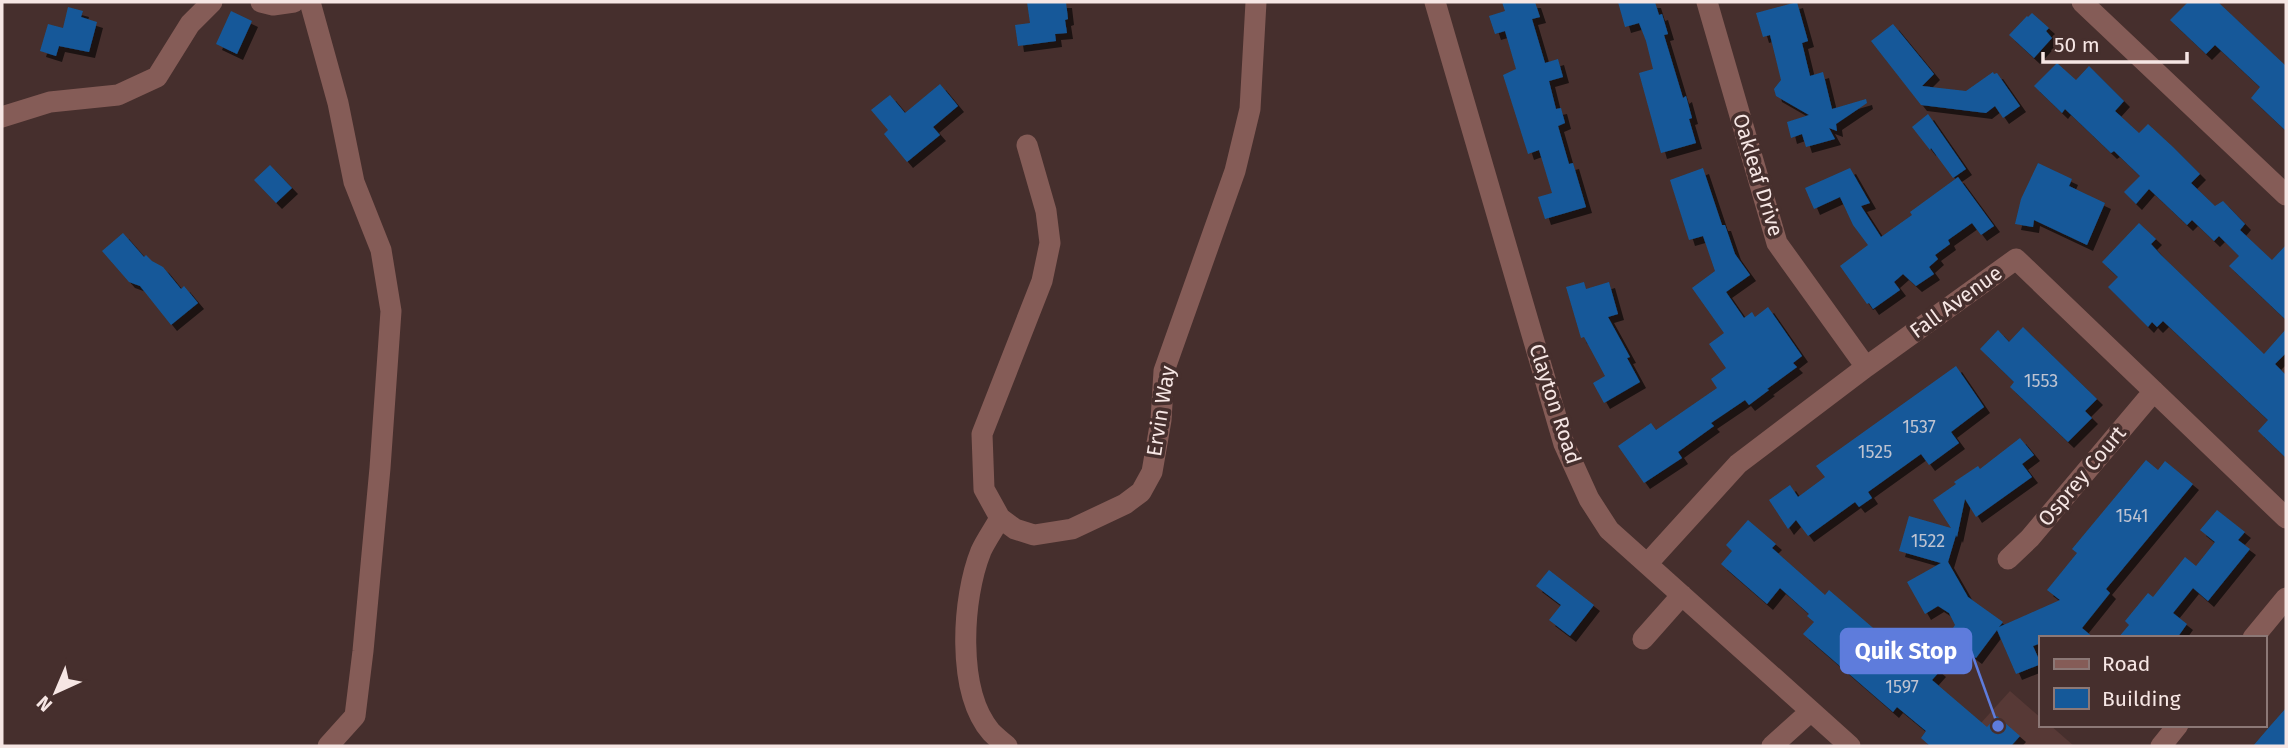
<svg xmlns="http://www.w3.org/2000/svg" width="2288" height="748" viewBox="0 0 2288 748" font-family="'Fira Sans',sans-serif">
	<style>
		.built { fill: #573936 }
		.building { fill: #155999; filter: url(#shadow) }
		.lines { fill: none; stroke-linecap: round; stroke-linejoin: round }
		.minor { stroke: #855c57; stroke-width: 21 }
		.labels { text-anchor: middle; stroke-width: 7; stroke-linejoin: round; paint-order: stroke }
		.number-label { font-size: 18px; fill: #bec3d1 }
		.street-label { font-size: 21px; fill: #f6e6e4; stroke: #462f2d }
		.leader { fill: none; stroke: #5e7cdc; stroke-width: 2.5 }
		.callout-dot { fill: #5e7cdc; stroke: #462f2d; stroke-width: 2.5 }
		.callout { fill: #5e7cdc; stroke: #5e7cdc; stroke-width: 2.5 }
		.callout-label { font-size: 23px; text-anchor: middle; font-weight: bold; fill: #fff }
	</style>
	<defs>
		<filter id="shadow"><feDropShadow dx="6" dy="6" stdDeviation="0" flood-color="#0009"/></filter>
	</defs>
	<rect width="100%" height="100%" fill="#462f2d"/>
	<path class="built" d="M2010 691 2041 718V725H2050L2074 746H1960Z"/>
	<path class="building" d="M1027 2H1066L1068 19 1065 20 1067 33 1055 34 1056 41 1018 46 1015 25 1030 23Z
		M1502 2H1535L1540 17 1532 19 1545 63 1558 59 1563 77 1549 81 1556 109 1561 108 1565 123 1558 126 1569 164 1573 163 1586 207 1545 219 1538 197 1552 193 1539 150 1528 154 1503 75 1516 69 1505 31 1495 34 1489 16 1505 11Z
		M1618 2H1655L1659 15 1662 14 1668 34 1664 35 1683 98 1686 96 1692 118 1689 119 1696 143 1661 153 1639 73 1653 69 1646 41 1639 23 1625 27Z
		M1797 2 1808 41 1802 43 1810 76 1823 72 1832 109 1866 99 1867 103 1836 124 1837 131 1829 128 1835 139 1806 147 1802 134 1791 138 1787 122 1809 115 1776 96 1774 89 1781 80 1770 35 1763 37 1756 13Z
		M2188 2H2218L2286 66V131L2251 98 2260 87 2215 45 2206 54 2170 20Z
		M68 7 83 11 81 17 97 22 89 52 59 46 56 56 40 51 48 24 63 28Z
		M231 11 252 21 237 54 216 44Z
		M2032 13 2049 28 2046 31 2052 38 2034 58 2009 35 2027 16 2028 17Z
		M1893 24 1934 74 1922 86 1966 91 1993 72 1994 74 1997 73 2020 106 2003 118 1995 106 1986 113 1921 105 1871 41Z
		M2057 63 2076 80 2089 66 2124 101 2115 111 2139 133 2148 124 2173 147 2200 174 2191 183 2215 206 2223 201 2245 224 2240 230 2272 260 2286 245V320L2229 266 2239 256 2219 236 2214 241 2192 220 2187 225 2149 189 2136 204 2124 192 2140 176 2114 151 2111 153 2065 109 2062 113 2034 86Z
		M940 84 958 106 933 127 940 135 907 162 884 134 888 130 871 110 890 95 905 113Z
		M1928 114 1966 169 1953 178 1931 148 1930 150 1912 127Z
		M2038 163 2072 179 2069 186 2105 203 2087 245 2034 220 2033 227 2015 224 2021 199Z
		M270 165 292 188 276 203 254 180Z
		M1703 168 1722 225H1725L1735 254 1750 275 1726 292 1744 318 1752 312 1755 317 1768 307 1802 356 1793 363 1797 367 1767 389 1769 390 1749 405 1745 400 1711 423 1714 426 1678 452 1682 458 1644 483 1618 446 1651 423 1656 430 1717 388 1711 379 1726 368 1709 344 1724 333 1692 288 1715 271 1703 236 1689 240 1670 180Z
		M1850 168 1870 203 1861 206 1881 237 1912 215 1910 212 1958 177 1994 226 1981 235 1972 223 1948 240 1950 244 1935 255 1938 259 1929 267 1934 274 1916 286 1903 274 1894 282 1900 290 1873 309 1869 303 1867 304 1840 266 1868 245 1853 225 1840 197 1814 209 1805 188Z
		M2139 223 2156 239 2151 244 2161 255 2264 354 2286 329V353L2275 364 2286 375V458L2258 431 2268 420 2253 406 2163 321 2157 327 2152 322 2148 327 2108 287 2118 277 2102 262Z
		M123 233 144 257 146 255 152 261 163 267 181 289 184 286 198 303 171 325 140 286 129 282 102 251Z
		M1584 282 1586 289 1609 282 1618 314 1608 317 1630 357 1627 358 1640 382 1604 403 1593 383 1605 376 1584 337 1581 338 1566 287Z
		M2023 327 2097 399 2085 411 2092 418 2068 442 2010 387 2014 382 1980 349 1998 330 2009 342Z
		M1956 366 1984 407 1951 432 1959 443 1929 465 1921 454 1868 492 1872 498 1859 507 1855 502 1808 536 1796 520 1788 529 1769 500 1790 485 1798 497 1825 477 1816 466Z
		M2020 438 2034 455 2022 464 2032 477 1976 517 1965 499 1957 537 1956 535 1948 562 1968 597 2003 622 1999 627 2060 600 2047 590 2077 553 2072 549 2146 460 2158 470 2165 461 2193 484 2106 589 2110 593 2082 628 2094 638H2041V643L2033 646 2041 664 2016 674 1997 630 1976 658 1947 637 1955 625 1949 613 1938 606 1925 614 1907 582 1941 563 1899 551 1909 516 1951 528 1933 500 1956 484 1954 482 1978 466 1980 469Z
		M2217 510 2245 532 2238 540 2250 549 2208 601 2193 588 2173 613 2187 624 2177 638H2118L2129 625 2125 621 2148 593 2153 597 2185 557 2196 566 2215 542 2200 530Z
		M1748 520 1776 544 1772 548 1825 595 1829 590 1908 658 1911 654 1917 659 1921 655 1940 671 1932 680 1987 727 1997 716 2020 736 2011 746H1930L1921 738 1926 731 1897 707 1893 712 1803 634 1814 622 1807 616 1809 614 1780 588 1767 604 1721 564 1732 551 1726 545Z
		M1549 570 1594 605 1570 636 1549 620 1561 605 1536 586Z
		M2286 708V746H2253L2271 725Z"/>
	<g class="lines">
		<path class="minor" d="M261 2 273 5 294 2
			M310 2 338 103 354 182 381 250 391 311 380 468 363 651 355 716 328 746
			M1435 2 1564 444 1589 499 1609 530 1850 746
			M1707 2 1777 243 1866 367
			M2082 2 2286 195
			M2 117 50 102 118 95 157 77 190 24 212 2
			M1027 145 1046 211 1050 243 1042 281 982 434 984 489 1000 518 1015 529 1034 535 1072 529 1125 504 1141 492 1152 472 1161 420 1164 371 1235 171 1250 109 1256 2
			M1000 518C994 529 986 540 981 551 962 598 956 691 991 732 996 737 1002 742 1007 746
			M2008 559 2030 538 2154 391
			M1647 564 1738 464 1866 367 2016 259 2286 518
			M2253 638 2286 598
			M1643 639 1682 595
			M1772 746 1811 711
			M2161 746 2178 725"/>
	</g>
	<g class="labels">
		<g class="number-label">
			<text x="2041" y="387">1553</text>
			<text x="1919" y="433">1537</text>
			<text x="1875" y="458">1525</text>
			<text x="2132" y="522">1541</text>
			<text x="1928" y="547">1522</text>
			<text x="1902" y="693">1597</text>
		</g>
		<g class="street-label">
			<text transform="translate(1758 175) rotate(73)" y="7">Oakleaf Drive</text>
			<text transform="translate(1956 302) rotate(-36)" y="7">Fall Avenue</text>
			<text transform="translate(1555 404) rotate(72)" y="7">Clayton Road</text>
			<text transform="translate(1161 411) rotate(-81)" y="7">Ervin Way</text>
			<text transform="translate(2082 476) rotate(-50)" y="7">Osprey Court</text>
		</g>
	</g>
	<path class="leader" d="M1998 726L1971 651"/>
	<circle class="callout-dot" cx="1998" cy="726" r="7"/>
	<rect class="callout" x="1841" y="629" width="130" height="44" rx="7"/>
	<g class="callout-label">
		<text x="1906" y="659">Quik Stop</text>
	</g>
	<rect width="2288" height="748" fill="none" stroke="#f6e6e4" stroke-width="7"/>
	<rect x="2039" y="636" width="228" height="91" fill="#462f2d" stroke="#8c7876" stroke-width="2"/>
	<rect x="2054" y="659" width="35" height="10" fill="#855c57" stroke="#8c7876" stroke-width="2"/>
	<text x="2102" y="671" font-size="21" fill="#f6e6e4">Road</text>
	<rect x="2054" y="688" width="35" height="21" fill="#155999" stroke="#8c7876" stroke-width="2"/>
	<text x="2102" y="706" font-size="21" fill="#f6e6e4">Building</text>
	<g transform="translate(56 692) rotate(224)" stroke="#462f2d" stroke-width="5" paint-order="stroke">
	<path d="M0-5L12 26L0 18L-12 26Z" fill="#f6e6e4"/>
	<text y="-10" font-size="19" font-weight="bold" text-anchor="middle" fill="#f6e6e4">N</text>
	</g>
	<path d="M2043 52v10h144v-10" fill="none" stroke="#f6e6e4" stroke-width="3.5"/>
	<text x="2054" y="52" font-size="21" fill="#f6e6e4" stroke="#462f2d" stroke-width="5" paint-order="stroke">50 m</text>
</svg>
